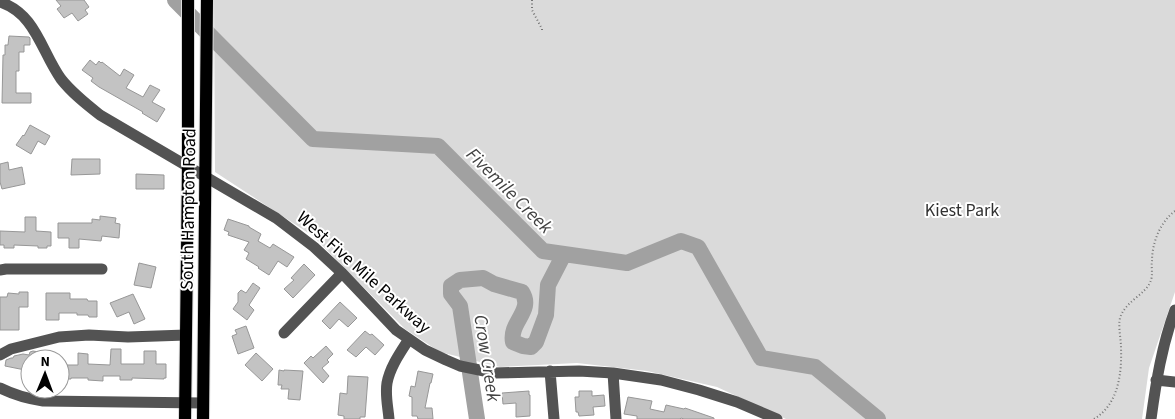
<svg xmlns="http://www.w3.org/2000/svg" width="1175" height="419" viewBox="0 0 1175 419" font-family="'Source Sans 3',sans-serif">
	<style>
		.green { fill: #dadada }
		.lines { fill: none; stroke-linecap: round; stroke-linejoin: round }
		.river { stroke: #a1a1a1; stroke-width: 16 }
		.building { fill: #c3c3c3; stroke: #979797 }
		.major-casing { stroke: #dbdbdb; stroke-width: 14 }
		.path { stroke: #757575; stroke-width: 2; stroke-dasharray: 1 2.5; stroke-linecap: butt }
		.minor { stroke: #535353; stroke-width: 11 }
		.major { stroke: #000; stroke-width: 12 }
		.labels { text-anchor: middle; stroke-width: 4; stroke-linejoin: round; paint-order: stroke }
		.street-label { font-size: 18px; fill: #000; stroke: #fff }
		.park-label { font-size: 18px; fill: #313131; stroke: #fff }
		.water-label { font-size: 19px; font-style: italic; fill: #424242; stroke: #fff }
	</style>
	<rect width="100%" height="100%" fill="#fff"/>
	<path class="green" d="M214 0H1175V292L1149 368 1142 419H786L717 387 647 371 577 363 500 367 440 352 405 329 313 236 215 172Z"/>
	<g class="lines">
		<path class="river" d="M175 0 313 139 438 146 543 251 627 263 681 241 698 247 761 358 815 367 878 419
			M477 419 460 306 451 294V286L460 280 483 278 494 284 522 292C534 311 509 322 513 342L523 346 531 347 536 342 546 315 548 285 564 254"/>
	</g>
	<path class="building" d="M56 0H84L89 7 85 10 88 14 78 21 72 13 64 18 57 9 61 6Z
		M9 36 29 37 30 38V45H24V52H19V71H16V93H31V103H2L3 55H5V45H8Z
		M90 60 96 65 99 61 101 63 102 62 120 76 124 69 134 75 126 88 143 97 150 85 160 90 152 102 165 109 157 122 142 113 143 112 99 87 91 81 93 78 82 70Z
		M30 125 50 136 45 145 38 141 31 154 16 145 23 135 24 136Z
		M72 159H100V174L71 175Z
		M8 162 9 170 22 167 25 184 2 189 0 182V164Z
		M136 174 164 175V189H136Z
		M100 216 116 218 115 223 120 224 119 238 102 236 101 241 79 239V248H69V238H58V223H92V219L100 220Z
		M25 217H36V231L51 232V246H47V248H38V246L14 245V248H4V245H0V231L25 232Z
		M228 219 249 226V227L261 234 258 241 270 248 273 244 294 257 287 267 278 261 269 275 258 268 259 267 246 259 249 253 244 250 249 242 228 235 229 232 224 230Z
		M139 263 156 267 151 288 134 285Z
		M304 264 315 275 293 298 284 289 294 280 291 278Z
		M253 283 260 288 249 305 254 310 247 320 233 309 238 302V293L241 290 246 293Z
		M19 292H28V307H19V330H0V297H7L8 293 19 294Z
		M46 293H70V299H87L88 301H97V317H89L88 315H77V313H59V320H46Z
		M133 294 145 319 134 324 129 312 117 317 110 303Z
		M340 302 357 318 348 327 339 319 330 329 322 321Z
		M246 326 254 348 238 354 232 336 237 334 235 330Z
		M365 331 370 335 372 334 384 345 375 355 366 347 356 357 347 350Z
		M326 346 333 354 327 360 329 362 322 368 329 376 323 383 304 363 311 356 313 358Z
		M111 349H121V364H144V351H156V364H166V378H164V379L132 378V380H120V376H103V381L88 380V378H71V379H60V365H78V353L88 354V364L110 365Z
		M33 351 39 352 38 359H30V371L5 366 6 360 11 358H13L14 356 23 354 29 355 30 352Z
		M256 353 273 369 262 381 245 365Z
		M279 370 284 371V370L303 371 300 400 288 399 289 389H281L282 385H278Z
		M418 371 433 374 431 383H430L425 408H432L433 419H418L417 416H412V397L409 396 411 386 415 387Z
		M348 376 368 377 365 417H360V419H344V416L338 415 340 393 347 394Z
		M529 391V395H530V416L516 417V403L503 404 502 393Z
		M579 391H592V396L604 395 605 406 593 407 594 415 579 416 578 412H576L575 397H579Z
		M628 397 652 401 650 409 664 412 666 405 684 409 685 408 714 418V419H684L681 418 680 419H637V416L624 414Z"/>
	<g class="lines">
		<defs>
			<path id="major" d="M185 419 188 166V0
				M203 419 207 0"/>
		</defs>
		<use href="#major" class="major-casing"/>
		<path class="path" d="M532 0V10L542 29V32
			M1094 419C1118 405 1122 374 1121 348 1121 338 1118 327 1120 318 1125 301 1147 294 1151 280 1153 274 1151 267 1152 261 1152 243 1160 222 1175 211"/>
		<path class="minor" d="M0 2C36 14 41 51 61 79 72 93 86 104 100 115L276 218 314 247 342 273 396 330 425 350 446 360 460 366 494 373 579 371 613 373 661 380 699 390 737 402 777 419
			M0 270 6 269H102
			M284 333 342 273
			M0 355 11 349 59 337 89 335 128 337 186 335
			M550 371 554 419
			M613 373 616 419
			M1156 380 1175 382
			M0 388C14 395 28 399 43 401L203 403
			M389 419C388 407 385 395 387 383 390 367 400 353 409 339
			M1151 419C1156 382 1162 345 1175 310"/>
		<use href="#major" class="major"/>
	</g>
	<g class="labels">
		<g class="street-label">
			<text transform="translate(188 209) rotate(-89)" y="6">South Hampton Road</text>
			<text transform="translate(364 272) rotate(42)" y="6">West Five Mile Parkway</text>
		</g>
		<g class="park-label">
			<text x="962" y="216">Kiest Park</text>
		</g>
		<g class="water-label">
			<text transform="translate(510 190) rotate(45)" y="7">Fivemile Creek</text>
			<text transform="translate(488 358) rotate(81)" y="7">Crow Creek</text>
		</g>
	</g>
	<g transform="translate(45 374) rotate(1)"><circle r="24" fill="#ffffff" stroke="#999999"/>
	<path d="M0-4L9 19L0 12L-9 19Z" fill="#000000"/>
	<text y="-8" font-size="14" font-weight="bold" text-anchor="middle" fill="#000000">N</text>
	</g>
</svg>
